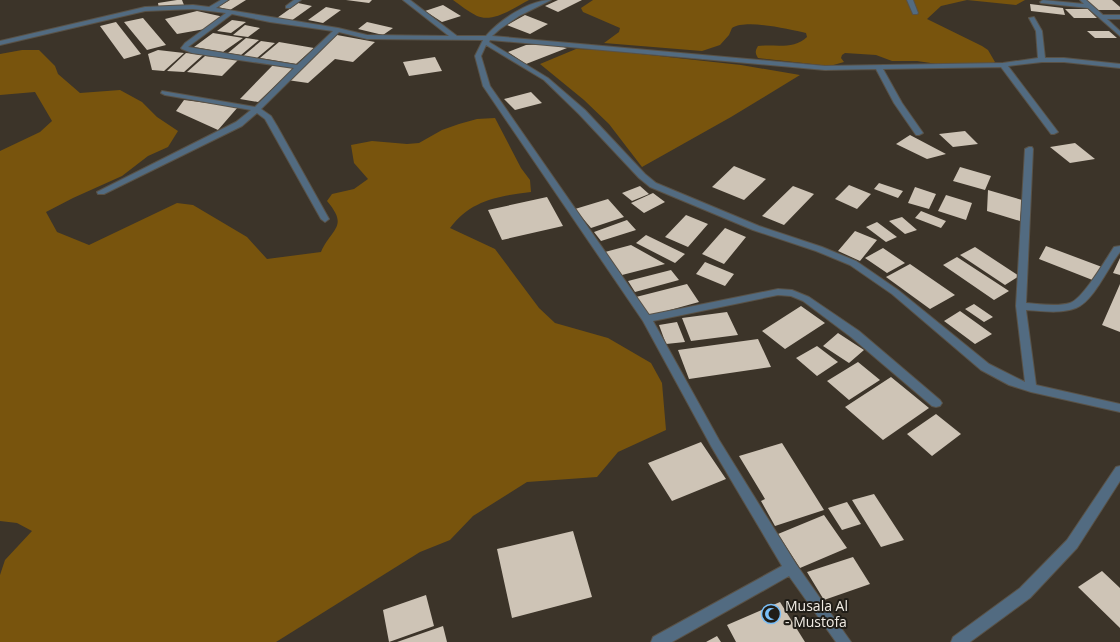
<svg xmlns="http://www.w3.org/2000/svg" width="1120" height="642" viewBox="0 0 1120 642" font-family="'Open Sans',sans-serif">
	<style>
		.green { fill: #78540d }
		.building { fill: #cec4b6 }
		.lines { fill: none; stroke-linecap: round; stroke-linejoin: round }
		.minor-casing { stroke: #595247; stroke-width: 2 }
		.minor { fill: #526b81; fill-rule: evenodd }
		.labels { text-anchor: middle; stroke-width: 4; stroke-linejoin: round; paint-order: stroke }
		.near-poi-label { font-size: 14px; fill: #f2ede5; stroke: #201d17; text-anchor: start }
	</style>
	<rect width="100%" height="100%" fill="#3c3429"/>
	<path class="green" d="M453 0H529C515 7 494 23 477 16 469 12 460 5 453 0Z
		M593 0H1025L1016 5 967 0 941 6 927 19 982 46 988 50 995 62 991 65 958 67 917 61H892L876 55 845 53 842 55 841 58 844 62 830 66 758 58C755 53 755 51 758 46 775 44 794 50 807 37L806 33C789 29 746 19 732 28L729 35 720 45 702 51 604 43 619 32 620 28 583 12 581 8Z
		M576 49 604 50 741 65 800 75 731 117 642 167 609 124 584 100 540 64Z
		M22 50H39L55 66 58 74 80 93 120 90 142 102 157 117 178 131 168 147 148 156 122 176 73 198 46 212 57 232 89 245 177 203 193 205 247 237 267 259 321 252C332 228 349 227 327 201L332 194 354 189 368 179 354 163 351 145 372 141 407 144 419 143 442 130 459 124 477 119 495 118 521 168 530 180 531 192C498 196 471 200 450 228L495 249 539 308 555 323 608 338 651 363 662 383 666 430 618 452 597 477 527 482 473 516 450 540 420 552 276 642H0V575L5 560 32 531 17 523 0 521V151L40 132 52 121 35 92 0 95V54Z"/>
	<path class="building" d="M177 0H182L184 5 159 9 158 3Z
		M230 0H246L230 10 218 7Z
		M346 0H372L369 3Z
		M558 0H582L558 12 545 6Z
		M1085 0H1112L1120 7V10H1097Z
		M298 3 312 6 291 21 277 18Z
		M1030 4 1063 8 1065 15 1031 11Z
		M443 5 461 16 442 22 425 11Z
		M326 7 341 10 323 23 308 20Z
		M1065 9H1088L1097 18H1074Z
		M197 11 224 17 205 29 177 34 165 19Z
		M525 15 548 24 530 34 507 25Z
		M143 18 166 45 147 50 124 22Z
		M232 20 246 22 231 33 217 31Z
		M116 22 141 54 124 59 100 26Z
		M367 22 393 28 383 35 358 29Z
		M245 25 260 28 248 37 233 35Z
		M1087 31H1109L1117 38H1095Z
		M213 33 243 38 223 52 194 47Z
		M337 35 375 42 353 62 335 59 308 83 287 80Z
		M246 38 259 40 241 55 228 53Z
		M261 41 275 43 257 58 243 56Z
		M279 42 314 48 296 64 260 58Z
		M552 44 567 48 526 64 508 52 526 45Z
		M158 50 184 53 164 71 152 70 148 54Z
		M186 53 203 55 184 72 167 71Z
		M205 56 239 59 222 76 187 72Z
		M435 57 442 71 409 76 403 62Z
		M273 65 294 68 258 102 240 99Z
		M531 92 542 103 515 110 504 99Z
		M184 100 238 107 218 130 176 111Z
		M965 131 978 144 953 147 939 134Z
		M910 135 946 154 927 159 896 144Z
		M1075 143 1095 159 1070 163 1050 147Z
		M734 166 766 179 744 200 712 187Z
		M960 167 991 176 985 190 953 181Z
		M879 183 903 191 898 198 874 189Z
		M849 185 871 194 857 209 835 199Z
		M640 186 649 194 632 201 622 193Z
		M793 186 814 194 784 225 762 216Z
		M915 187 936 194 929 209 908 203Z
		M988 190 1022 200 1020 221 987 211Z
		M653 193 665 202 644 213 631 203Z
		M946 195 972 203 966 220 938 211Z
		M547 197 563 226 502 240 488 210Z
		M608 199 624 217 591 228 575 209Z
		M921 211 946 221 941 228 915 218Z
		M686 215 708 224 688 247 665 237Z
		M902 217 917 230 905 234 889 221Z
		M627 220 636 230 601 241 594 232Z
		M877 222 897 237 886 242 866 227Z
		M725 228 746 237 724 264 702 254Z
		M855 231 877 240 860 261 838 251Z
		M646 235 685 254 675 263 636 243Z
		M631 245 665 264 622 275 605 252Z
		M1046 246 1102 267 1095 281 1039 259Z
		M975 247 1019 276 1005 285 960 255Z
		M883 248 905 263 887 273 865 258Z
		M957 257 1009 291 994 300 943 265Z
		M1120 258V275L1113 273Z
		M705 262 734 274 725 286 696 274Z
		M910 264 955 295 930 309 886 277Z
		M671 270 679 280 635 292 628 281Z
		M687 284 699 302 648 316 636 297Z
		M1120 284V332L1102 325Z
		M974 304 993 317 984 322 965 309Z
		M801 306 825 323 785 349 762 331Z
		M960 311 992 334 975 344 944 321Z
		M727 312 738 335 691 341 682 318Z
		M677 322 685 342 666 344 659 325Z
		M838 333 864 350 849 363 823 346Z
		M758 339 771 367 689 379 678 350Z
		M817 346 838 362 817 376 796 358Z
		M858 362 880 380 849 400 827 381Z
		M891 377 929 408 883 440 845 407Z
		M936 414 961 434 932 456 907 434Z
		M701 442 726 479 672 501 648 463Z
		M782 443 824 510 775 526 761 501 765 499 739 456Z
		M874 494 904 540 881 547 852 500Z
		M847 502 861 524 842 530 828 508Z
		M824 515 847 548 800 568 778 534Z
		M573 531 592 597 512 618 497 549Z
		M853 557 870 584 824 600 807 572Z
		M1102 571 1120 588V628L1078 587Z
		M426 595 434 626 389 642 383 610Z
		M780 602 805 642H736L727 625Z
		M443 626 447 642H397Z
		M717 636 721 642H706Z"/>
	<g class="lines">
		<defs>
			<path id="minor" d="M221 0H228L216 8 338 28 367 35 449 36 403 0H410L457 36H486C499 20 530 0 551 0L519 16 500 29 492 36 825 66 1003 63 1038 58 1036 31 1029 18 1034 17 1042 31 1045 58H1064L1120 64V68L1064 62H1042L1008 66 1058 132 1054 134H1051L1001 67 883 69 902 103 923 133 919 135H916L894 103 876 69 825 70 490 40 489 42 548 78 585 110 645 174 656 183 759 226 822 247 856 261 898 290 989 364 1025 382 1016 306 1025 149 1029 147H1032L1033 149 1026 303C1039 304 1057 307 1070 303 1083 299 1106 259 1114 247L1120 246V252C1108 267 1094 301 1076 308 1061 314 1042 311 1026 310L1036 385 1120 404V412L1031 392 1009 385 981 370 892 294 850 265 816 251 753 230 650 187 639 178 579 114 544 80 486 45 481 56 490 86 649 315 778 289 792 290 809 297 859 331 940 400 942 403 940 406 936 407 932 406 851 337 803 301 791 296 778 295 653 321 719 440 796 564 851 642H836L789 576 672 642H651L653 637 782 566 711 446 643 321 483 86 475 56 483 40 367 39 339 32 261 109 271 116 277 126 329 219 325 222 321 219 265 119 257 113 242 126 104 194H98L97 192 236 122 251 110 165 95 161 93 162 91 255 107 294 68 192 53 182 49 181 48 185 43 226 13 193 9 145 11 0 45V41L145 7 193 5 209 7ZM232 14 270 22 333 31 297 65 188 47Z
				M294 0H301L290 8H286V6Z
				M907 0H913L918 13 917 14H913Z
				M1043 0 1084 4 1080 0H1086L1103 15H1120V19H1107L1120 31V36L1088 8 1041 3 1040 2Z
				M1120 466V481L1077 548 1030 598 970 642H951L953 637 1020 588 1067 540 1116 467Z"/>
		</defs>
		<use href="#minor" class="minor-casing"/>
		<use href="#minor" class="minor"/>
	</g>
	<defs>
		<symbol id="mosque-ring" viewBox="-11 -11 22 22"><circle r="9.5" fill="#201d17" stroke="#7abff8" stroke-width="1.5"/><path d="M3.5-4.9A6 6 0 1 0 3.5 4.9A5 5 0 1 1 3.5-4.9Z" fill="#7abff8"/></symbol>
	</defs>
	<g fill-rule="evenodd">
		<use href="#mosque-ring" x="760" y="603" width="22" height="22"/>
	</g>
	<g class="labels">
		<g class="near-poi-label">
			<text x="785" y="611">Musala Al<tspan x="785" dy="16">- Mustofa</tspan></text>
		</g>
	</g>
</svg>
